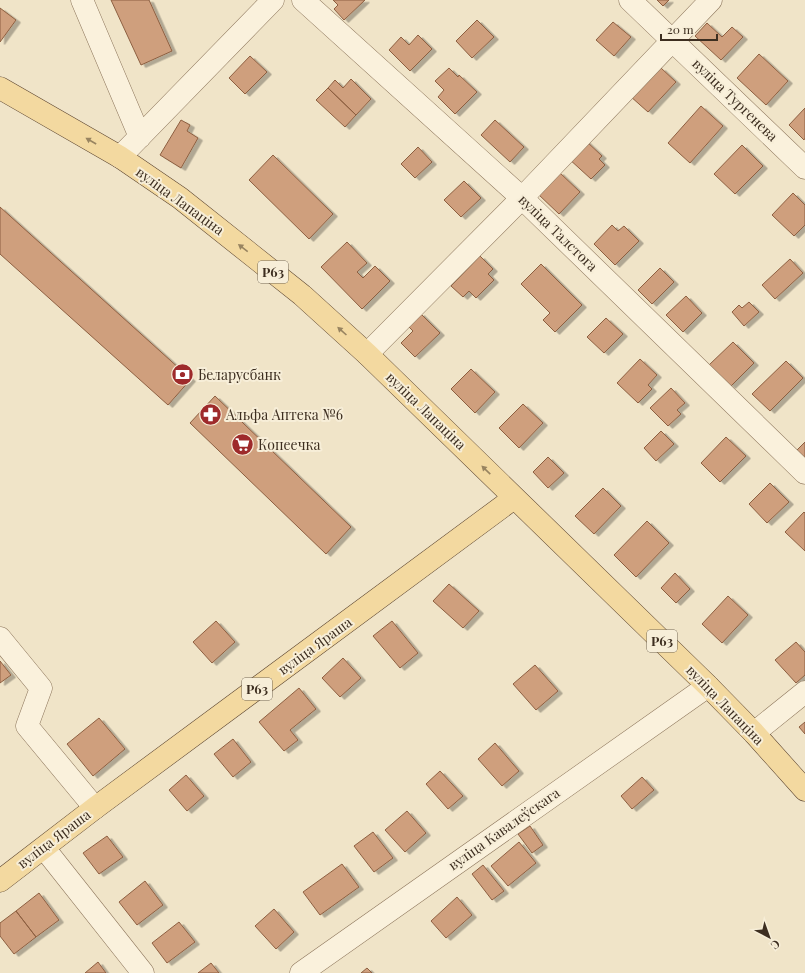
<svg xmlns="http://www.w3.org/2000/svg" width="805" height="973" viewBox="0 0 805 973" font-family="'Playfair Display',serif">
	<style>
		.building { fill: #cf9f7d; stroke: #8d5f41; filter: url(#shadow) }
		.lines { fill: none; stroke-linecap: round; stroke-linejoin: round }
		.minor-casing { stroke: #8d765c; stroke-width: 23 }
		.major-casing { stroke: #5b4430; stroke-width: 23 }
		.minor { stroke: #faf1dc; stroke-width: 22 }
		.major { stroke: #f3d9a0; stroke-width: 22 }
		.oneway { fill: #988460 }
		.labels { text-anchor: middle; stroke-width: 4; stroke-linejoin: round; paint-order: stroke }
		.shield { fill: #f7eed8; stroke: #756857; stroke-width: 1 }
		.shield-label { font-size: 13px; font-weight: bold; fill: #3d2e20 }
		.street-label { font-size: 14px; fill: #3d2e20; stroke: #f7eed8 }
		.poi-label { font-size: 14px; fill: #3d2e20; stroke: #f7eed8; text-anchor: start }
	</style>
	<defs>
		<filter id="shadow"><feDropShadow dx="4.5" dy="2.5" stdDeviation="0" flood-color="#0004"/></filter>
	</defs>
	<rect width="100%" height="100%" fill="#f0e4c8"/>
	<path class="building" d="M111 0H149L172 51 141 65Z
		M333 0H365L344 20 334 9 338 5Z
		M657 0H669L663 6Z
		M0 8 16 20 0 42Z
		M477 20 494 37 472 58 456 41Z
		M613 22 631 37 614 56 596 40Z
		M707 23 722 37 732 27 743 37 721 60 695 36Z
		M418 35 432 49 410 71 389 50 401 37 409 45Z
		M759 54 788 81 766 105 737 78Z
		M250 56 267 72 245 94 229 78Z
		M449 68 458 77 459 75 477 92 455 114 438 97 444 90 435 81Z
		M661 68 676 82 648 112 630 96Z
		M351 79 371 99 356 115 328 88 335 80 343 88Z
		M328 88 356 115 345 127 316 100Z
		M701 106 723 126 690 163 668 143Z
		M805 108V138L804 140 789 125Z
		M181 120 190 125 187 131 198 138 181 168 160 155Z
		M495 120 524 147 510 162 481 135Z
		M585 140 602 156 599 159 605 165 591 179 568 158Z
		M742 145 763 166 735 194 714 174Z
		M418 147 432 162 415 178 401 164Z
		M273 155 333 214 309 239 249 180Z
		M559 172 580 192 559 214 538 194Z
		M464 181 481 198 461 217 444 200Z
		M793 193 805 205V225L794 236 772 215Z
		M0 207 191 379 168 405 0 254Z
		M612 225 618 231 624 226 639 241 615 265 594 244Z
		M347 242 367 263 357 272 363 278 375 266 390 281 362 309 321 267Z
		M480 256 493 269 488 274 494 280 476 298 469 291 463 297 451 286Z
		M790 259 803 273 775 299 762 285Z
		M541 264 582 305 555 332 543 320 550 313 521 284Z
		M660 268 674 282 652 304 638 290Z
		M686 296 702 313 683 332 666 315Z
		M749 302 759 312 744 326 732 312 739 305 742 308Z
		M420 313 440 333 415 357 401 343 413 331 408 326Z
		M606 318 623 334 604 353 587 337Z
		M733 342 754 363 731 386 709 365Z
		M640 359 657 375 648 385 652 389 638 403 617 383Z
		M786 361 803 378 770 411 752 394Z
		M471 369 495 392 475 413 451 389Z
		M671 388 685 403 677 410 681 414 668 426 650 408Z
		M215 396 351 527 326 554 190 423Z
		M523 404 543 423 519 448 499 428Z
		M661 431 674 444 656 461 644 448Z
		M726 437 746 456 720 482 701 463Z
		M805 442V458L797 450Z
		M548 457 564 473 548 488 533 472Z
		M770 483 789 502 767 523 749 504Z
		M603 488 621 506 594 534 575 516Z
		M804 512 805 513V551L785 532Z
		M647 521 669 543 636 577 614 555Z
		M675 573 690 589 676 603 661 588Z
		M449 584 479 611 463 628 433 601Z
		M728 596 748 615 722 643 702 624Z
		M216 621 235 642 212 663 193 642Z
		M392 621 418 653 400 668 373 636Z
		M796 642 805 652V675L796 683 775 660Z
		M343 658 361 678 340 697 322 678Z
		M0 661 11 675 0 683Z
		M535 665 558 691 536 710 513 684Z
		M299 688 316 709 290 730 298 740 284 751 259 722Z
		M99 718 125 749 93 776 67 744Z
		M805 722V734L799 727Z
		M233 739 251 762 233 777 214 754Z
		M495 743 519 771 502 786 478 759Z
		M440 771 463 796 448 809 426 784Z
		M186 775 204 796 187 811 169 790Z
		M642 777 654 790 632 809 621 796Z
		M407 811 426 833 405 852 385 830Z
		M530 826 543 845 532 853 518 834Z
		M373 832 393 858 374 872 354 846Z
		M107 836 123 857 99 874 83 853Z
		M519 842 536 863 508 886 491 866Z
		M342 864 359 887 320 915 303 892Z
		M483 865 504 891 492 900 472 874Z
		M145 881 163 905 137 925 119 902Z
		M39 893 59 920 36 937 16 911Z
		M457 897 472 915 446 938 431 921Z
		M274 909 294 932 276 949 255 926Z
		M16 911 36 937 14 954 0 936V923Z
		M179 922 195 942 167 963 152 943Z
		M98 962 106 973H85Z
		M211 963 219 973H198Z
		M367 968 372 973H361Z"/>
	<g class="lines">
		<defs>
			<path id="minor" d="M82 0 140 137
				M303 0 522 198 805 473
				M630 0 805 168
				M120 157 273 0
				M367 354 522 198 711 0
				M0 638 41 688 27 726 95 808
				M754 733 805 692
				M44 848 143 973
				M301 973 708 686"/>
			<path id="major" d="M0 88 120 157 180 198 302 295 367 354 708 686 754 733 805 790
				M0 881 95 808 514 498"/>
		</defs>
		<use href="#minor" class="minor-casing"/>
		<use href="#major" class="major-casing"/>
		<use href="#minor" class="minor"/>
		<use href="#major" class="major"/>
	</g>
	<defs><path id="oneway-solid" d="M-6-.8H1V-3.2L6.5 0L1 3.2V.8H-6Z"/></defs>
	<g class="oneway">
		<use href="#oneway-solid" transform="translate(91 141) rotate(-150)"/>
		<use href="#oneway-solid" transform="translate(243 248) rotate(-142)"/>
		<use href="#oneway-solid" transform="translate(342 331) rotate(-138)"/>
		<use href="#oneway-solid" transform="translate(486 470) rotate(-136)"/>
	</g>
	<defs>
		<symbol id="bank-disc" viewBox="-11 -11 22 22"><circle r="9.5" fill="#9e2a2b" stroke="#f7eed8"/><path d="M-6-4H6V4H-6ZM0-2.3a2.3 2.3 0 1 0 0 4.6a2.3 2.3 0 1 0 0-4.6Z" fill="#fff"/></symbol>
		<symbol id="pharmacy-disc" viewBox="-11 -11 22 22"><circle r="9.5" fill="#9e2a2b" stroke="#f7eed8"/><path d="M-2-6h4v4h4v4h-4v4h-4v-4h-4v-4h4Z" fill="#fff"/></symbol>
		<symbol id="supermarket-disc" viewBox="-11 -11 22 22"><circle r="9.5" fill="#9e2a2b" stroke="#f7eed8"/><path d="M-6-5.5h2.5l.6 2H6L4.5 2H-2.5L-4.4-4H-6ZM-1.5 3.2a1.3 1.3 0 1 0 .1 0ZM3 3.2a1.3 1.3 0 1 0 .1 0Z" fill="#fff"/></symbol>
	</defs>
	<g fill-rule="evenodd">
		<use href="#bank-disc" x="170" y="362" width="25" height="25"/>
		<use href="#pharmacy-disc" x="198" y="402" width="25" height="25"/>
		<use href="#supermarket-disc" x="230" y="432" width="25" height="25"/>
	</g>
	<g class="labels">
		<g class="shield">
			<rect x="258" y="261" width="30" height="22" rx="3"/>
			<rect x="647" y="630" width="30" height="22" rx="3"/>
			<rect x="242" y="678" width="30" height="22" rx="3"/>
		</g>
		<g class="shield-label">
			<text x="273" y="277">Р63</text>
			<text x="662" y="646">Р63</text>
			<text x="257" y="694">Р63</text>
		</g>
		<g class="street-label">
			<text transform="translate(735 100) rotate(44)" y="5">вуліца Тургенева</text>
			<text transform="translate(180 201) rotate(36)" y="5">вуліца Лапаціна</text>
			<text transform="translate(558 233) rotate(44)" y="5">вуліца Талстога</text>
			<text transform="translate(426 411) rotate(44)" y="5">вуліца Лапаціна</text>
			<text transform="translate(315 646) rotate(-36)" y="5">вуліца Яраша</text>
			<text transform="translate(725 705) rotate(46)" y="5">вуліца Лапаціна</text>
			<text transform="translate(504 829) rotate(-35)" y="5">вуліца Кавалеўскага</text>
			<text transform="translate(54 839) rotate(-37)" y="5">вуліца Яраша</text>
		</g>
		<g class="poi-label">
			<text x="198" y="380">Беларусбанк</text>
			<text x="226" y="420">Альфа Аптека №6</text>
			<text x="258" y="450">Копеечка</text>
		</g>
	</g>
	<g transform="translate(769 937) rotate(139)" stroke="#f7eed8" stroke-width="3" paint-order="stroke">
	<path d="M0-3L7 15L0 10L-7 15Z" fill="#3d2e20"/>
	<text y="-6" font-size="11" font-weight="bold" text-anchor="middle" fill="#3d2e20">С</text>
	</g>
	<path d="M661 34v6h56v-6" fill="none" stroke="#3d2e20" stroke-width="2"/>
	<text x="667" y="34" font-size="12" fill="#3d2e20" stroke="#f7eed8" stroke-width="3" paint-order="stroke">20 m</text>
</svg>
